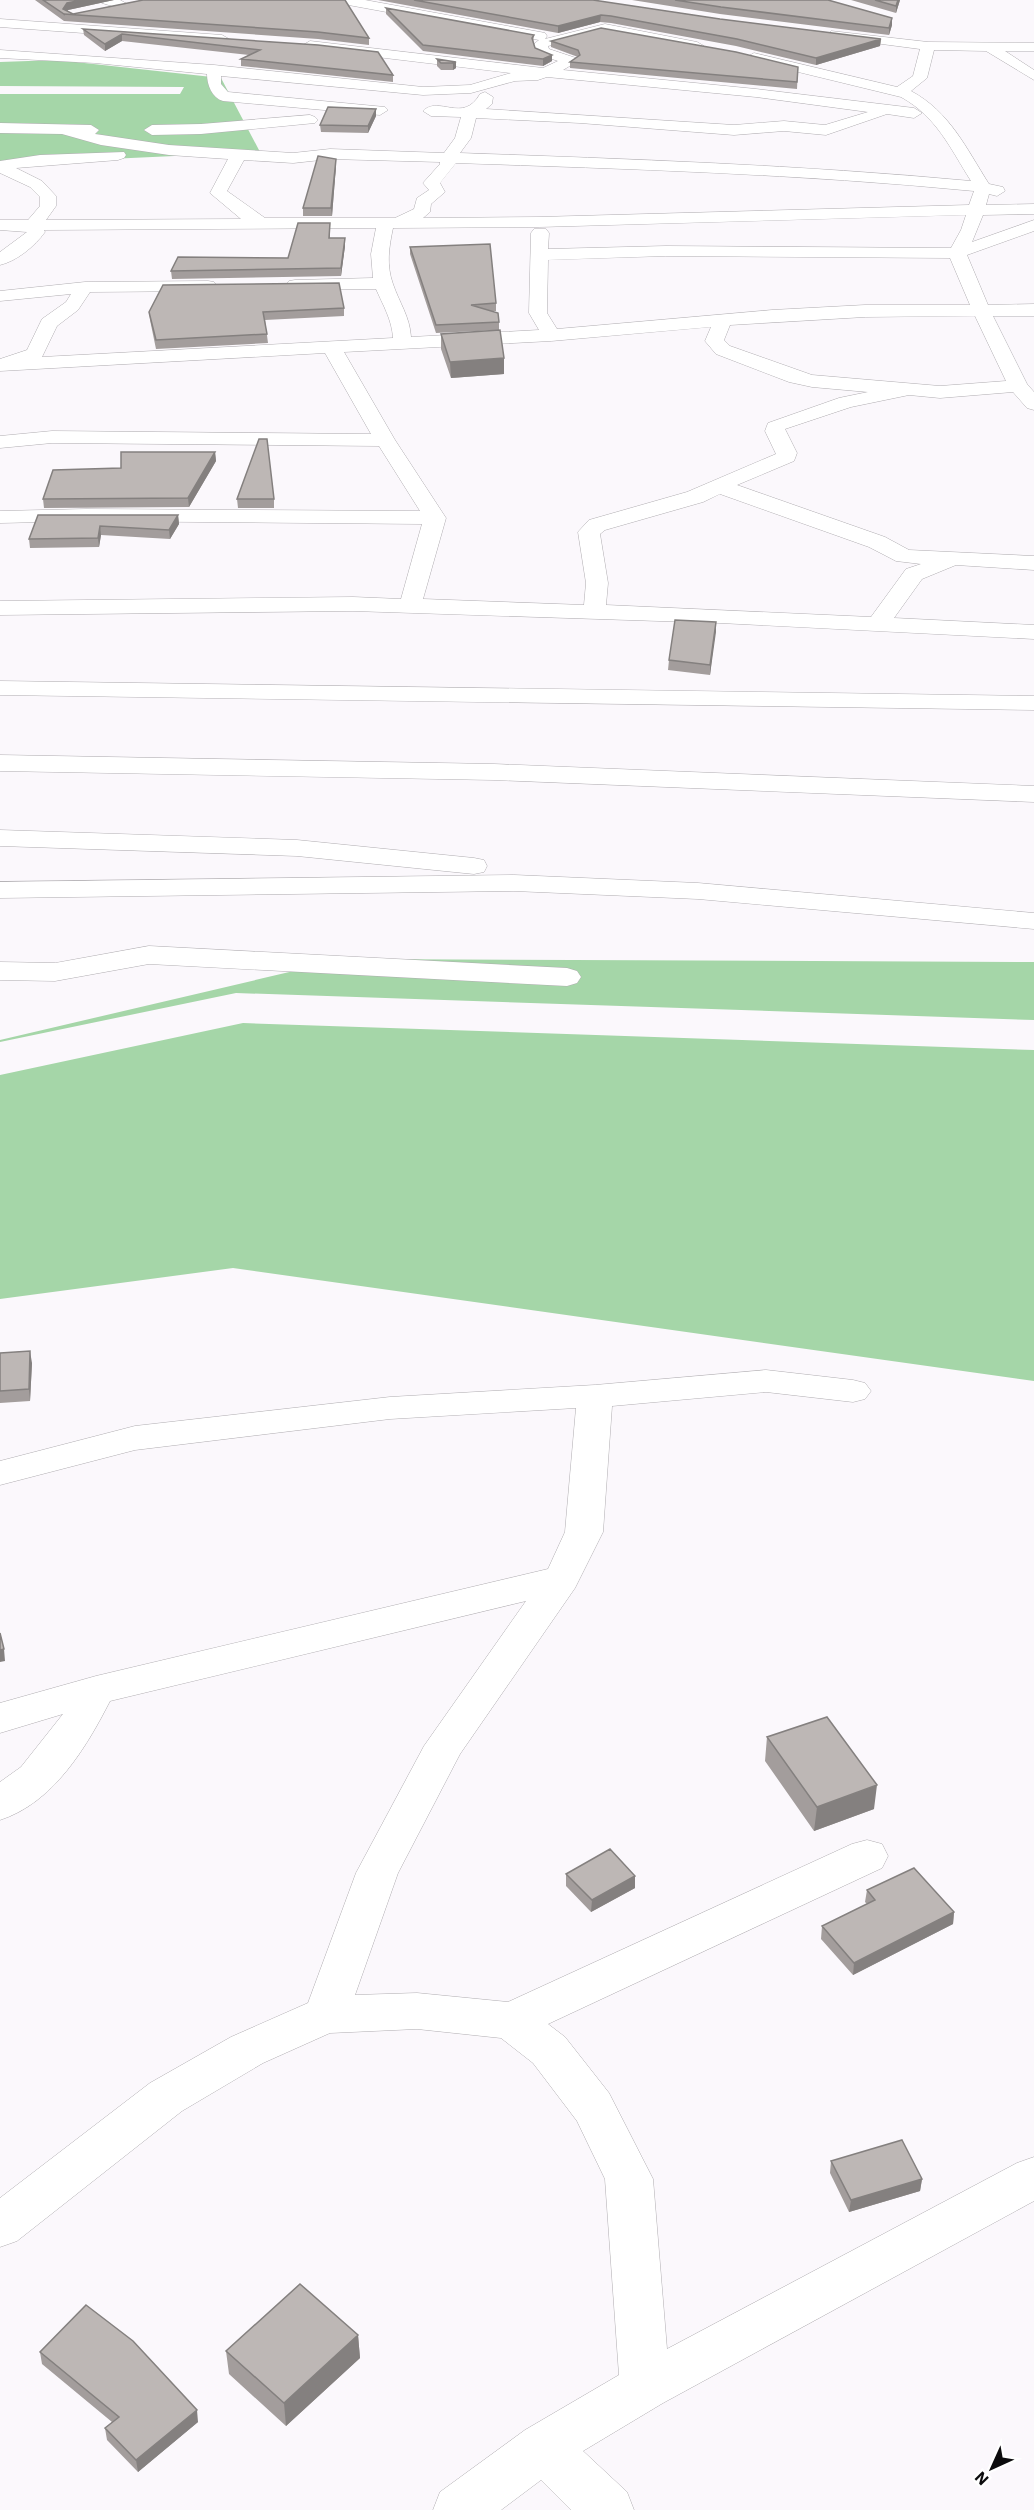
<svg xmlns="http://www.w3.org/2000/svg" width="1034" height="2510" viewBox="0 0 1034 2510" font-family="'IBM Plex Sans',sans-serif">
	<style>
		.green { fill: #a5d6a8 }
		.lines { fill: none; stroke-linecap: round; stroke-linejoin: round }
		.minor-casing { stroke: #b0adb1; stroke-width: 1 }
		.minor { fill: #fff; fill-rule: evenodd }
		.wall { fill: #a39d9c }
		.shaded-wall { fill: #84807f }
		.building { fill: #bdb7b5; stroke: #84807f; stroke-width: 1.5 }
	</style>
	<rect width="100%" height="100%" fill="#fbf8fc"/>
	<path class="green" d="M57 60 221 78 260 152 0 164V94H180L184 87 0 86V62Z
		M345 959 1034 962V1020L236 993 0 1042V1040Z
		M243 1023 1034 1050V1381L233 1268 0 1299V1075Z"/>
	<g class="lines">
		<defs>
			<path id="minor" d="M100 0H120L129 5 122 9 102 3Z
				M336 0H365L540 32 545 33 547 36 545 39 605 24 697 42 704 46 697 50 605 32 548 46 549 49 576 58 578 61 563 70 756 89 914 108 922 113 914 118 887 114 826 135 784 131 734 135 580 123 476 118 471 138 460 153C630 159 801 165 971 181 950 148 937 117 901 97L749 60 747 57 754 53 897 87 913 76 920 49 836 38 829 34 831 31 928 42 1034 43V51H1005L1034 70V80L986 51 934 50 927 78 911 91C950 112 966 148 989 184L1003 187 1005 191 997 196 989 194 986 205 1034 204V214L983 215 972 242 1034 220V231L967 255 988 305 1034 304V316H993L1027 384 1034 392V410L1027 408 1013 392 940 398 909 395 851 407 785 429 797 453 794 461 737 485 885 537 909 550 1034 556V570L956 565 922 579 894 618 1034 625V639L720 623 353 611 0 615V601L353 597 401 599 422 524 86 521 0 523V511L86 509 420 511 379 446 52 443 0 448V436L52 431 371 434 325 353 0 371V359L27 350 42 319 66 302 71 294 0 301V291L85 282 208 281 214 282 217 286 214 290 208 291 90 292 78 310 57 326 42 357 393 338C392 320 383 305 376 289L295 290 289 289 286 285 289 281 295 280 373 278 371 254 376 228 44 230 45 232C35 246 17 261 0 265V252L27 232 0 230V220H28L40 206V197L30 187 0 173V161L40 155 124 152 126 155 124 158 118 160 16 168 42 181 56 196V206L46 220 241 219 210 193 228 159 169 155 101 145 62 134 0 133V123L91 125 99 130 95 134 102 135 169 145 293 153 330 149 444 153 455 138 461 117 431 116 423 111C439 95 463 124 480 94L485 92 493 97 492 104 486 109 734 125 784 121 825 125 868 112 756 97 547 77 538 80 515 81 471 93 423 95 221 76V84L228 92 385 107 388 110 380 115 223 101C212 98 207 85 207 74L95 63 0 58V50L214 65 423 87 470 85 511 73 310 49 303 45 310 41 543 68 558 61 537 54 534 44 539 40 343 4ZM330 159 440 162V164L423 183 429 190 417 198 414 209 395 218H265L227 191 244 160 293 163ZM456 163C629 169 801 174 974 191L969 205 539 217 423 218 430 212 431 204 445 192 440 183ZM966 215 961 230 951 248 666 246 548 249 549 233 546 229H534L531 233 529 313 539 330 411 337C410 317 399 302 393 284 386 265 389 247 393 228L539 227ZM666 256 950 258 970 305H865L772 310 557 329 547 313 548 260ZM975 316 1006 381 940 386 812 375 730 346 724 340 730 325 865 317ZM711 327 705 341 716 354 789 382 812 387 868 392 839 398 768 423 765 431 776 454 687 492 589 520 578 532 586 583 584 605 423 599 446 518 395 440 344 352 551 341ZM720 494 869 547 896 561 921 564 906 569 871 617 606 605 608 583 600 534 605 530 703 502Z
				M0 19 222 35 229 39 222 43 0 27Z
				M310 115 315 117 318 120 315 123 201 134 152 135 144 130 152 125 201 124Z
				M0 681 1034 696V710L0 695Z
				M0 755 494 764 1034 786V802L494 780 0 771Z
				M0 830 297 840 474 858 484 860 487 866 484 872 474 874 297 856 0 846Z
				M514 875 698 883 1034 913V929L698 899 514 891 0 898V882Z
				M149 946 567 968 577 971 581 977 577 983 567 986 149 964 55 981 0 980V962L55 963Z
				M766 1370 853 1380 865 1383 871 1391 865 1399 853 1402 766 1392 612 1406 603 1532 575 1588 460 1754 398 1873 355 1995 417 1993 508 2002 852 1844 867 1840 882 1844 888 1856 882 1868 548 2024 565 2037 609 2093 653 2179 667 2349 1017 2163 1034 2157V2201L663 2403 583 2451 627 2492 634 2510H571L541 2480 501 2510H433L440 2492 525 2430 619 2375 605 2179 577 2121 533 2063 501 2038 417 2029 330 2033 263 2063 182 2111 17 2241 0 2247V2198L150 2083 231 2037 308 2003 356 1873 424 1746 526 1601 110 1701C86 1748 53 1803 0 1820V1782L21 1767 63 1714 0 1733V1703L96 1676 548 1569 565 1532 576 1408 390 1419 135 1450 0 1485V1461L135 1426 390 1397 595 1385Z"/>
		</defs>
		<use href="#minor" class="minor-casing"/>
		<use href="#minor" class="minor"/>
	</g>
	<path class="wall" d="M35 0H114L68 10 67 11 73 14 143 0 369 38V45L318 39 64 21Z
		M378 0H593L720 19 881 39 880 46 816 65 736 46 611 23 600 22 558 33Z
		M632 0H828L892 25 889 35 720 14Z
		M851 0H900L896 13Z
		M386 8 534 35 533 43 535 48 552 61 543 66 423 51 386 14Z
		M83 29 318 45 393 75V82L241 66V59L249 55 122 41 105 51 84 35Z
		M551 41 798 67 797 89 570 68V62L578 57 551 47Z
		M437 59 456 62V68L453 70H441L437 66Z
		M376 109V116L368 133 321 132 320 125Z
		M336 159V166L332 216H303V208Z
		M330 223V238H345V246L341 276 172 279 171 271 288 258Z
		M410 247 496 303V311H491L499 322V330L436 333 410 254Z
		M344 308V316L265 320 268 343 156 349 150 320 149 312Z
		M441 334 504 374 451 378 441 349Z
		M215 452 216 461 189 507 44 508 43 499Z
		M237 499H274V508H238Z
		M38 515H178L179 524 170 539 101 535 99 547 30 548 29 539Z
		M716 622 710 675 668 670 669 660Z
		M0 1353 32 1363 30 1401 0 1403Z
		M767 1737 874 1809 814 1831 765 1761Z
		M566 1874 635 1876V1888L591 1912 566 1886Z
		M867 1890 954 1912 953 1924 853 1975 821 1939 822 1926 867 1904 865 1902Z
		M831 2161 922 2179 920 2191 849 2212 830 2173Z
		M358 2335 360 2358 286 2426 229 2374 226 2351Z
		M40 2352 198 2422 138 2472 107 2440 105 2428 112 2422 42 2364Z"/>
	<path class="shaded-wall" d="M82 0H114L68 10 64 16 63 9 67 3Z
		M898 0H900L896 13V6Z
		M601 15 600 22 558 33V26Z
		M892 18V25L889 35V28Z
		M122 34V41L105 51V44Z
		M881 39 880 46 816 65V58Z
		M552 55V61L543 66V59Z
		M456 62V68L453 70V63Z
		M376 109V116L368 133V126Z
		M336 159V166L332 216 331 208Z
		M345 238V246L341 276V268Z
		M504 358V374L451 378 450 362Z
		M215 452 216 461 189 507 188 498Z
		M178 515 179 524 170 539 169 530Z
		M100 526 101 535 99 547 98 538Z
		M716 622V632L710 675V665Z
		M30 1351 32 1363 30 1401 29 1389Z
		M4 1649 5 1661 0 1662V1650Z
		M877 1785 874 1809 814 1831 817 1807Z
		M635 1876V1888L591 1912 592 1900Z
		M954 1912 953 1924 853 1975 854 1963Z
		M922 2179 920 2191 849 2212 851 2200Z
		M358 2335 360 2358 286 2426 284 2403Z
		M197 2410 198 2422 138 2472 136 2460Z"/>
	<path class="building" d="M43 0H82L67 3 63 9 73 14 143 0H345L369 38 318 32 64 14Z
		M414 0H593L720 19 881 39 816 58 737 39 611 16 601 15 558 26Z
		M675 0H828L892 18 889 28 721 7Z
		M875 0H898L896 6Z
		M386 8 534 35 532 38 535 48 552 55 543 59 423 45Z
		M601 28 736 52 798 67 797 82 570 62 580 55 578 50 551 41Z
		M83 29 318 45 378 52 393 75 241 59 260 50 122 34 105 44Z
		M437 59 456 62 453 63H441Z
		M328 107 376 109 368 126 320 125Z
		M318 156 336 159 331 208H303Z
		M298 223H330L329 238H345L341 268 171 271 178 257 288 258Z
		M490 244 496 303 471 305 498 313 499 322 436 325 410 247Z
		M339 283 344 308 263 312 267 334 156 340 149 312 163 285Z
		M500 330 504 358 450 362 441 334Z
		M259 439H267L274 499H237Z
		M121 452H215L188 498 43 499 53 470 121 468Z
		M38 515H178L169 530 100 526 98 538 29 539Z
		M675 620 716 622 710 665 669 660Z
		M30 1351 29 1389 0 1391V1353Z
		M0 1633 4 1649 0 1650Z
		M827 1717 877 1785 817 1807 767 1737Z
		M610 1849 635 1876 592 1900 566 1874Z
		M914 1868 954 1912 854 1963 822 1926 875 1900 867 1890Z
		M902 2140 922 2179 851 2200 831 2161Z
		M300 2284 358 2335 284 2403 226 2351Z
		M86 2305 133 2341 197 2410 136 2460 105 2428 119 2417 40 2352Z"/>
	<g transform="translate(992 2468) rotate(225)" stroke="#ffffff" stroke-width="4.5" paint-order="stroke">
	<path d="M0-4.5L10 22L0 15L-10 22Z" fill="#0c0b0d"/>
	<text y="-9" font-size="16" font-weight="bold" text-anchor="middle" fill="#0c0b0d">N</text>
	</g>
</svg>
